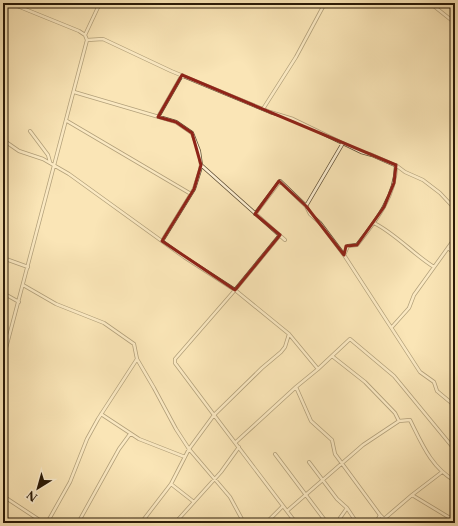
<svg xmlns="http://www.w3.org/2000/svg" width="458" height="526" viewBox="0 0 458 526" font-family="'Libre Caslon Text',serif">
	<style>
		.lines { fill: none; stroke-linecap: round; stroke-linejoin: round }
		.minor-casing { stroke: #5e4d33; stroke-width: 4 }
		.minor { stroke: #fceed0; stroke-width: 2.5 }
		.marked { fill: none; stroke: #8f2418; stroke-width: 3; stroke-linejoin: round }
	</style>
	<rect width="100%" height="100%" fill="#fae5b6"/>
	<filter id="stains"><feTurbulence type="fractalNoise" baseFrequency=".005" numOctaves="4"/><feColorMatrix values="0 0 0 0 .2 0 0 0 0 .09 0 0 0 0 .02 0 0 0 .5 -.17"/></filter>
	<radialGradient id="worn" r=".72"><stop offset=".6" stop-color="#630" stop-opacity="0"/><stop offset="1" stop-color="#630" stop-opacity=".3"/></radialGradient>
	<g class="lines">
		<defs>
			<path id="minor" d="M430 3 455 23
				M85 35 100 3
				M87 40 103 39 171 71 270 112 293 119 361 152 372 155 397 166 405 172 423 180 440 193 455 209
				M74 92 176 122 192 133 199 151 201 165 200 170 194 189 162 241
				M263 109 296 57 325 3
				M158 117 182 75
				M67 121 191 194
				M30 131 48 155 50 162
				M6 142 19 151 43 159 69 174 184 257 235 290 175 359V363L214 415 262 368 281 352 285 347 289 334
				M343 143 306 206 310 214 320 223 344 255 420 372 434 382 437 391 455 406
				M201 165 285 240
				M255 214 280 181 306 206
				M374 223C396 234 413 254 434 267
				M448 248 455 254
				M344 255 348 246 357 245C375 222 396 196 396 165
				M3 258 28 267
				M23 285 56 304 104 323 134 344 137 359 154 388 176 429 189 449 230 497 244 523
				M3 293 19 302
				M392 327 409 308 414 295 455 238
				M3 369 6 348 87 40 85 35 79 31 10 3
				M318 369 350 339 394 376 455 450
				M296 387 311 421 332 440 335 454 380 515
				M101 414 139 439 185 457
				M399 421 410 420C422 444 431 467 455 481
				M236 442 296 387 318 369 289 334 235 290 280 235
				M452 447 455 438
				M275 454 327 523
				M309 462 337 499 347 508
				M442 472 412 495 455 521
				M171 484 194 502
				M3 496 44 523
				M287 511 363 445 399 421 395 413 365 382 332 356
				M384 519 390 523
				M268 521 283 506
				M47 523 70 482 87 439 98 419 137 359
				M78 523 119 449 130 434
				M141 523 171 484 189 449 214 415 296 523
				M175 523 221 472 239 447
				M340 523V518L347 508 357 523
				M376 523 380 515 384 519 412 495"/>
		</defs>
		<use href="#minor" class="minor-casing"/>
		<use href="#minor" class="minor"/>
	</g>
	<path d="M0 0H458V526H0ZM182 75 396 165 394 183 384 207 357 245 346 246 344 255 306 206 279 181 255 214 280 235 235 290 162 241 194 189 201 165 192 133 176 122 158 117Z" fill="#fae5b6" fill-opacity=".55" fill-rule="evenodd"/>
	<path class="marked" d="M182 75 396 165 394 183 384 207 357 245 346 246 344 255 306 206 279 181 255 214 280 235 235 290 162 241 194 189 201 165 192 133 176 122 158 117Z"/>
	<rect width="458" height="526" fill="none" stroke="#fae5b6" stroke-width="16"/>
	<rect x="4" y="4" width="450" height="518" fill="none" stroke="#2a1a07" stroke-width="2"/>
	<rect x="8" y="8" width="442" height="510" fill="none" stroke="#2a1a07"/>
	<g transform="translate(38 488) rotate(217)" stroke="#fceed0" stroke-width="3" paint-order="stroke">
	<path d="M0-3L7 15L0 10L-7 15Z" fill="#2a1a07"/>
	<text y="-6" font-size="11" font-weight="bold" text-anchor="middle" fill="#2a1a07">N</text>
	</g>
	<rect width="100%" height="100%" filter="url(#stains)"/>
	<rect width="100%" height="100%" fill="url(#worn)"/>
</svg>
